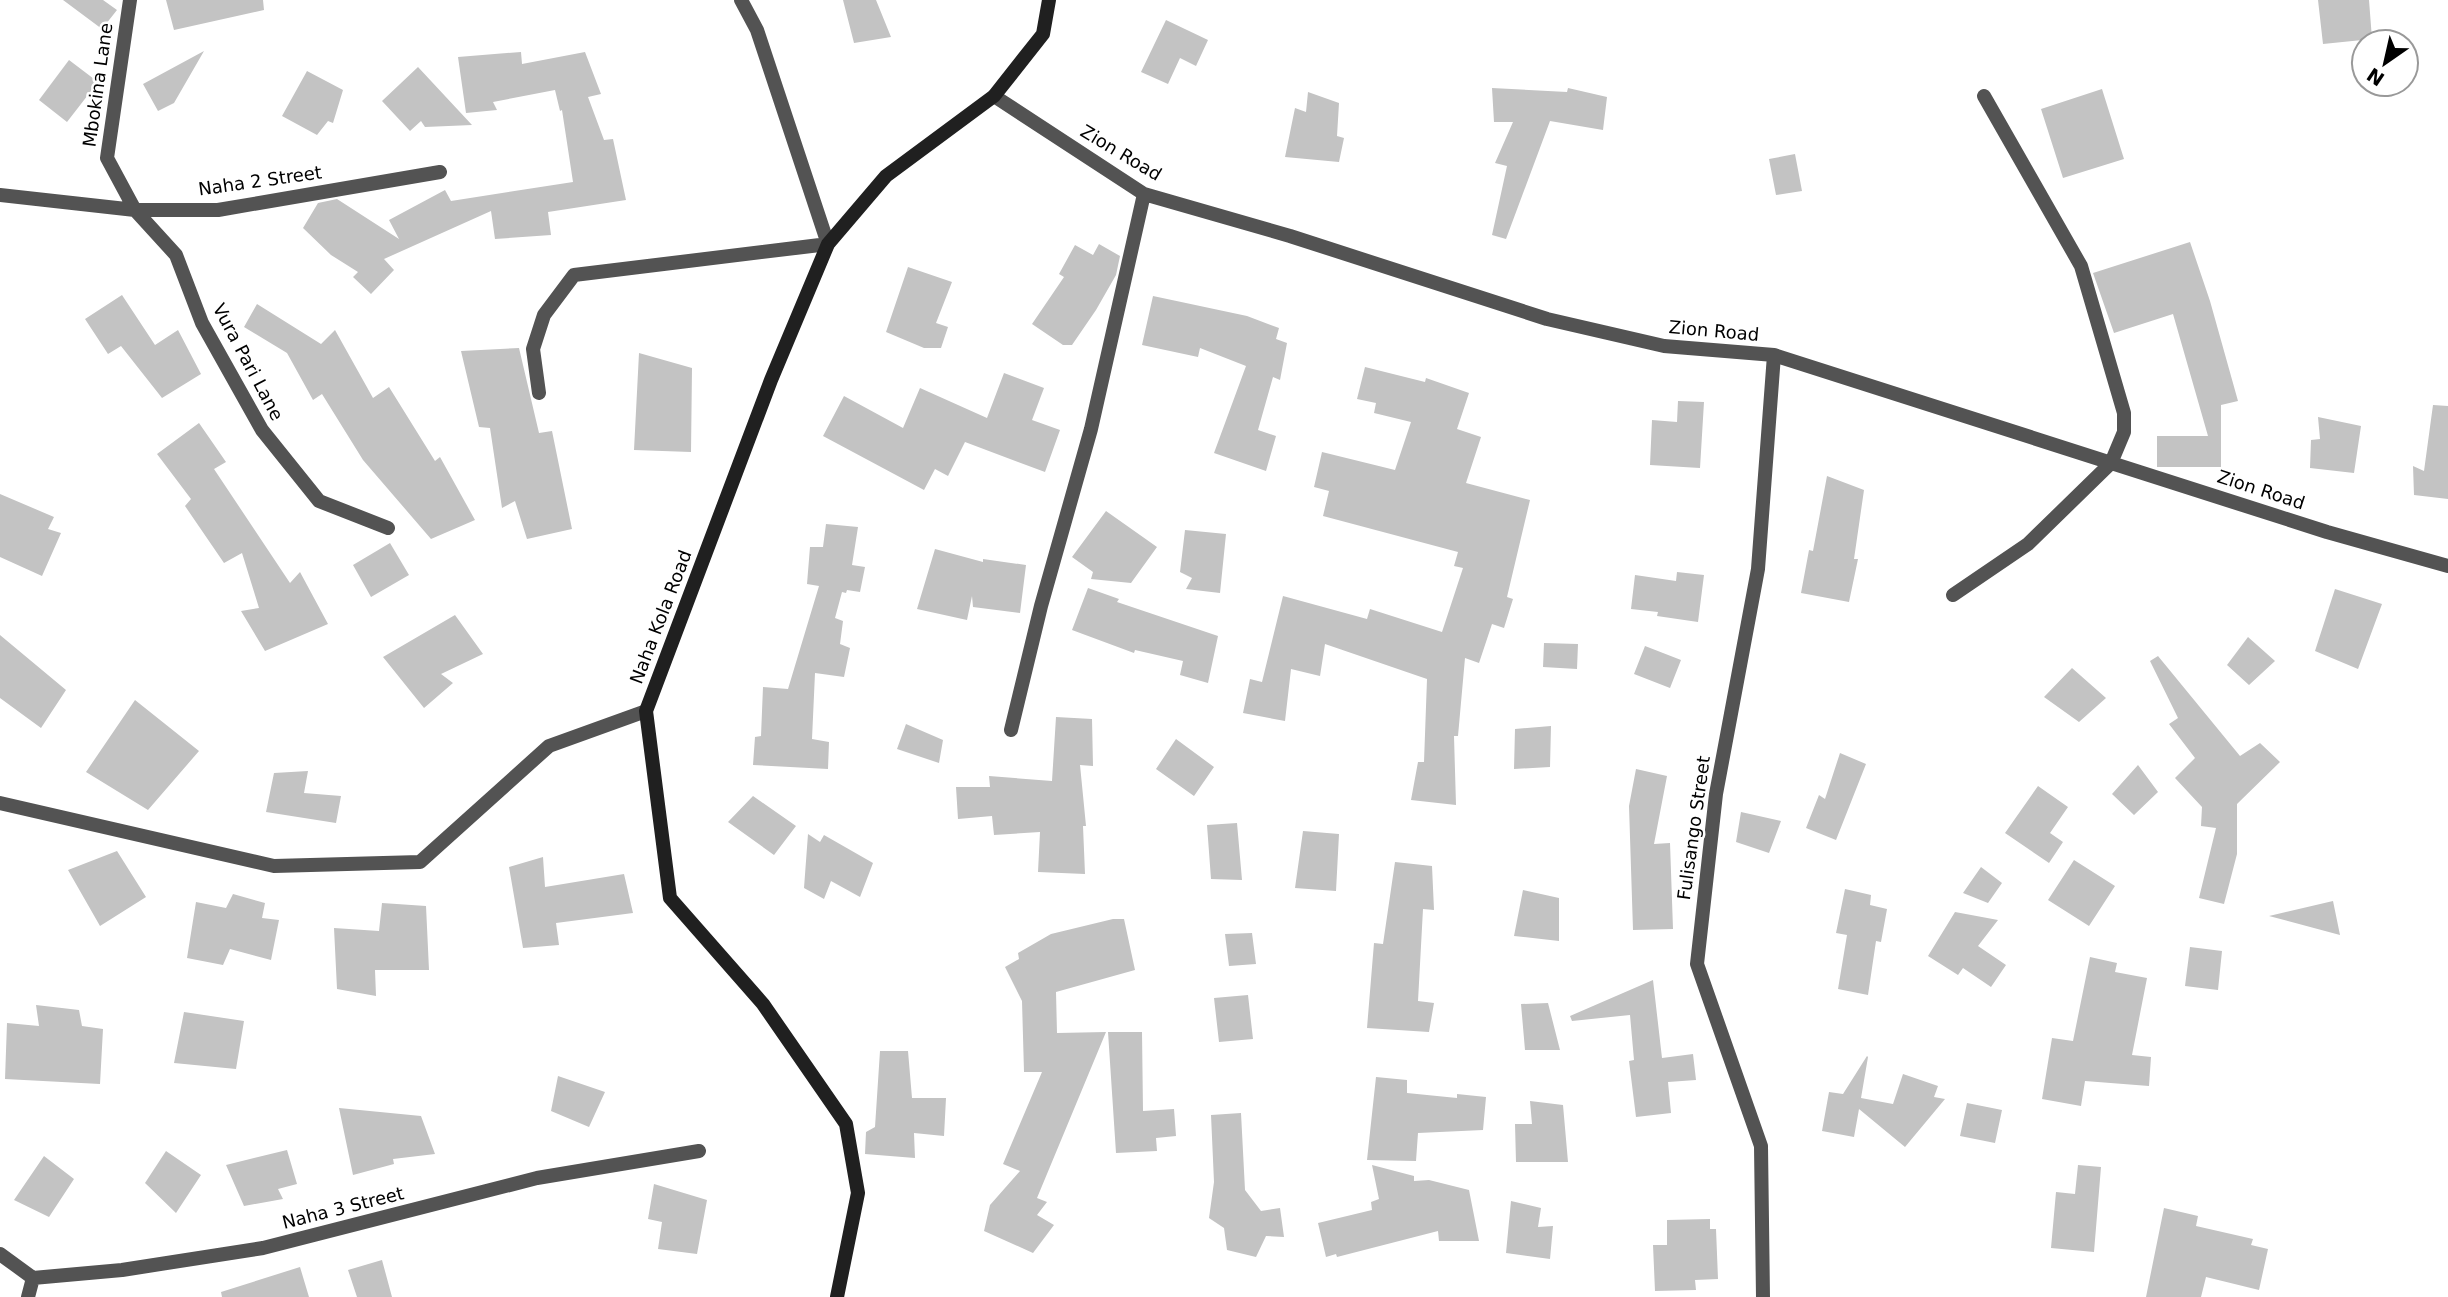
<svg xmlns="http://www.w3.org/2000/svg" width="2448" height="1297" viewBox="0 0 2448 1297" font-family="'DejaVu Sans',sans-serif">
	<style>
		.building { fill: #c3c3c3 }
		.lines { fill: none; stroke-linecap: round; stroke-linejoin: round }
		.street { stroke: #535353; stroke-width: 14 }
		.secondary { stroke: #202020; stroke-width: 14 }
		.labels { text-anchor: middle; stroke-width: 5; stroke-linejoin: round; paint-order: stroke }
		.street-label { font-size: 18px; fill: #000; stroke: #fff }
	</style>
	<rect width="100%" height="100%" fill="#fff"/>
	<path class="building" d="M63 0H103L117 10 102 29Z
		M166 0H263L264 10 174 30Z
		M843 0H876L891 37 854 43Z
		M2318 0H2369L2372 39 2323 44Z
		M1166 20 1208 40 1196 66 1180 58 1168 84 1141 72Z
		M204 51 174 103 158 111 143 84Z
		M521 52 522 64 585 52 601 94 588 97 604 140 613 139 626 200 548 212 551 235 495 239 491 211 384 259 394 270 371 294 353 277 358 272 331 255 303 228 318 203 337 199 399 239 389 220 445 190 451 201 573 182 562 110 560 111 555 90 493 102 497 110 466 113 458 57Z
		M69 60 98 82 67 122 39 100Z
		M418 67 472 125 425 127 421 121 410 131 382 101Z
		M307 71 343 90 333 123 328 121 317 135 282 116Z
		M1492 88 1567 92 1568 88 1607 97 1603 130 1550 121 1506 239 1492 235 1507 166 1495 163 1513 122H1494Z
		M2102 89 2124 159 2063 178 2041 109Z
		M1308 92 1339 103 1337 136 1344 138 1339 162 1285 157 1295 108 1306 112Z
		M1795 154 1802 191 1776 195 1769 159Z
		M2190 242 2210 301 2238 401 2221 405V467H2157V436H2208L2173 314 2114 333 2093 273Z
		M1099 244 1120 256 1116 275 1096 310 1072 345H1063L1032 324 1064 277 1059 274 1075 245 1093 255Z
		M908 267 952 282 936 323 948 327 941 348H924L886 332Z
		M122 295 155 345 178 330 201 374 162 398 121 346 108 354 85 319Z
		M1153 296 1247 316 1279 328 1276 339 1287 343 1280 380 1273 377 1258 430 1276 436 1266 471 1214 453 1246 366 1200 348 1198 357 1142 345Z
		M257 304 321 344 335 330 373 398 389 387 435 461 440 457 475 520 431 539 363 460 322 394 313 400 287 353 244 327Z
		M519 348 539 433 552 431 572 529 527 539 515 501 502 508 490 428 479 427 461 351Z
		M639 353 692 368 691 452 634 450Z
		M1365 367 1425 382 1426 378 1469 393 1457 429 1481 437 1466 483 1530 500 1507 597 1513 599 1504 628 1492 624 1479 663 1465 658 1458 736H1454L1456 805 1411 800 1418 762H1424L1427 679 1325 644 1320 676 1291 669 1285 721 1243 713 1250 679 1262 682 1283 596 1367 619 1370 609 1442 632 1463 568 1454 566 1458 552 1323 516 1329 491 1314 487 1322 452 1395 470 1411 422 1374 413 1376 403 1357 399Z
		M1004 373 1044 388 1032 420 1060 430 1045 472 965 442 948 476 935 469 924 490 823 436 844 396 903 428 920 388 987 418Z
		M1678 401 1704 402 1700 468 1650 465 1652 420 1677 422Z
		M2433 405 2448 406V499L2414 495 2413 466 2424 471Z
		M2318 417 2361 426 2354 473 2310 468 2311 440 2320 439Z
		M199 423 226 462 214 469 290 583 300 572 328 624 265 651 241 611 259 608 242 553 224 563 185 506 191 499 157 454Z
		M1827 476 1864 490 1854 559H1858L1849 602 1801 593 1809 550 1813 551Z
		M0 494 54 517 48 529 61 533 42 576 0 557Z
		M1106 511 1157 547 1131 583 1091 579 1093 572 1072 557Z
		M826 524 858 527 852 565 865 567 860 592 847 590 846 593 842 592 835 618 843 621 840 644 850 648 844 677 815 673 812 739 829 742 828 769 753 765 755 737 761 736 763 687 788 689 819 586 807 584 810 547H823Z
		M1185 530 1226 534 1220 593 1186 589 1192 578 1180 572Z
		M390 543 409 575 371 597 353 565Z
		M935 549 983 562V559L1026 565 1020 613 973 607 972 596 967 620 917 609Z
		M1677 572 1704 575 1698 622 1657 616 1658 612 1631 609 1635 575 1676 581Z
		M1088 588 1119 599 1117 602 1218 636 1208 683 1180 675 1183 661 1135 650 1134 653 1072 630Z
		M2335 589 2382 604 2358 669 2315 651Z
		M455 615 483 654 441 674 453 683 424 708 383 657Z
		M0 635 66 690 41 728 0 698Z
		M2248 637 2275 661 2249 685 2227 665Z
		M1544 643 1578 644 1577 669 1543 667Z
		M1645 646 1681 660 1670 688 1634 674Z
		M2158 656 2240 756 2260 743 2280 762 2237 804V854L2224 904 2199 898 2216 828 2201 826 2202 807 2175 778 2195 758 2169 724 2178 718 2150 661Z
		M2072 668 2106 698 2079 722 2044 697Z
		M135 700 199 751 148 810 86 772Z
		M1056 717 1092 719 1093 766 1080 765 1086 826H1083L1085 874 1038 872 1040 832 994 835 992 816 958 819 956 787H990L989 776 1052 781Z
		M906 724 943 740 939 763 897 749Z
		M1551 726 1550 767 1514 769 1515 729Z
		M1176 739 1214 767 1194 796 1156 769Z
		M1840 753 1866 764 1836 840 1806 828 1819 795 1825 799Z
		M2138 765 2158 792 2134 815 2112 794Z
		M1636 769 1667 776 1654 844 1670 843 1673 929 1633 930 1629 806Z
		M308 771 304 793 341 796 336 823 266 812 274 773Z
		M2038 786 2068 807 2050 833 2063 842 2049 863 2005 833Z
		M753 796 796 826 774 855 728 822Z
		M1741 812 1781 821 1769 853 1736 842Z
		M1237 823 1242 880 1211 879 1207 825Z
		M1303 831 1339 834 1336 891 1295 888Z
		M808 834 820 842 824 835 873 863 860 897 831 881 824 899 804 888Z
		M117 851 146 897 100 926 68 870Z
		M543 857 545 887 624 874 633 913 556 923 559 945 523 948 509 867Z
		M2074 860 2115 886 2089 926 2048 900Z
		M1395 862 1432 866 1434 910 1423 909 1418 1001 1434 1003 1429 1032 1367 1028 1374 943 1383 944Z
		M1981 867 2002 883 1988 903 1963 893Z
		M1845 889 1871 895 1870 905 1887 909 1881 942 1876 941 1868 995 1838 989 1847 935 1836 933Z
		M1523 890 1559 898V941L1514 936Z
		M233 894 265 903 262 918 279 920 271 960 230 949 223 965 187 958 196 902 226 908Z
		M2333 901 2340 935 2269 916Z
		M382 903 426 906 429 970H375L376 996 337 989 334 928 379 931Z
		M1955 912 1998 920 1978 946 2006 965 1991 987 1963 968 1958 975 1928 956Z
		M1113 919H1124L1135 970 1056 992 1057 1033 1106 1032 1037 1198 1047 1202 1037 1215 1054 1225 1033 1253 984 1231 990 1205 1020 1171 1003 1164 1042 1072H1024L1022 1001 1005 967 1019 959 1018 953 1051 934Z
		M1252 933 1256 964 1229 966 1225 934Z
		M2190 947 2222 951 2218 990 2185 986Z
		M2090 957 2117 963 2115 972 2147 978 2132 1055 2151 1057 2149 1086 2085 1081 2081 1106 2042 1099 2052 1038 2073 1041Z
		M1653 980 1662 1058 1693 1054 1696 1080 1668 1082 1671 1113 1636 1117 1629 1061 1634 1060 1630 1015 1572 1021 1570 1016Z
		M1248 995 1253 1039 1219 1042 1214 998Z
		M1548 1003 1560 1050H1525L1521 1004Z
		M36 1005 79 1010 82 1026 103 1029 100 1084 5 1079 7 1023 39 1026Z
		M184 1012 244 1021 236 1069 174 1063Z
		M1108 1032H1142L1143 1111 1174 1109 1176 1136 1156 1138 1157 1151 1116 1153Z
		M880 1051H908L912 1098H946L944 1136 914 1133 915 1158 865 1154 866 1132 875 1127Z
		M1867 1056 1868 1057 1861 1098 1893 1104 1903 1074 1938 1086 1934 1097 1945 1099 1905 1147 1859 1109 1854 1137 1822 1131 1829 1092 1843 1094Z
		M558 1076 605 1092 589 1127 551 1111Z
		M1376 1077 1407 1080V1093L1457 1098V1094L1486 1097 1483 1130 1418 1133 1416 1161 1367 1160Z
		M1530 1101 1563 1105 1568 1162H1516L1515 1124H1532Z
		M1967 1103 2002 1110 1995 1143 1960 1136Z
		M339 1108 421 1116 435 1154 393 1159 394 1164 353 1175Z
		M1241 1113 1245 1190 1261 1211 1280 1208 1284 1237 1266 1236 1256 1257 1227 1250 1224 1228 1209 1218 1214 1182 1211 1115Z
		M287 1150 297 1184 278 1189 283 1199 244 1206 226 1165Z
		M166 1151 201 1175 176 1213 145 1183Z
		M44 1156 74 1179 49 1217 14 1200Z
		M1372 1165 1414 1176V1181L1429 1180 1469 1190 1479 1241H1439L1438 1231 1337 1257 1336 1254 1326 1257 1318 1223 1372 1210 1371 1202 1379 1199Z
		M2078 1165 2101 1167 2094 1252 2051 1248 2056 1192 2075 1194Z
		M654 1184 707 1200 697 1254 658 1249 662 1222 648 1219Z
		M1511 1201 1541 1208 1538 1227 1553 1226 1550 1259 1506 1253Z
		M2164 1208 2198 1216 2196 1226 2253 1239 2251 1245 2268 1249 2259 1290 2206 1277 2201 1297H2146Z
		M1710 1219V1229H1716L1718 1279 1695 1280 1696 1290 1655 1291 1653 1245H1667V1220Z
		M382 1260 392 1297H357L348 1270Z
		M300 1267 309 1297H222L221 1292Z"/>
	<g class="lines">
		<path class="street" d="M130 0 107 158 135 210 176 255 202 323 262 430 319 501 388 528
			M994 96 1144 194 1290 236 1547 319 1664 346 1774 355 2327 532 2448 566
			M0 195 135 210H218L440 172
			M539 393 533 349 544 315 574 275 828 244 757 30 741 0
			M1953 595 2028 544 2111 463 2124 432V413L2081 266 1984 96
			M1011 730 1041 606 1091 429 1144 194
			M0 803 274 866 420 862 549 746 646 711
			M0 1254 33 1278 122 1270 263 1248 537 1178 699 1151
			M28 1297 33 1278
			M1763 1297 1761 1146 1697 964 1716 794 1758 569 1774 355"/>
		<path class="secondary" d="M837 1297 858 1193 846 1124 763 1004 670 898 646 711 771 380 828 244 886 176 994 96 1043 34 1049 0"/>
	</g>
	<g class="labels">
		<g class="street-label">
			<text transform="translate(98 85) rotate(-82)" y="6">Mbokina Lane</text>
			<text transform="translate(1121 153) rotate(31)" y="6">Zion Road</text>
			<text transform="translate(260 181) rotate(-8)" y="6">Naha 2 Street</text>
			<text transform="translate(1714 331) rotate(5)" y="6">Zion Road</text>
			<text transform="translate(248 362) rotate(62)" y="6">Vura Pari Lane</text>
			<text transform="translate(2261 490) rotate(18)" y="6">Zion Road</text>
			<text transform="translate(661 617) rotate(-69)" y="6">Naha Kola Road</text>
			<text transform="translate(1694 828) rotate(-82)" y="6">Fulisango Street</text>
			<text transform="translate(343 1208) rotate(-14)" y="6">Naha 3 Street</text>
		</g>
	</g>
	<g transform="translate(2385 63) rotate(214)"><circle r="33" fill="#ffffff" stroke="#999999" stroke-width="2"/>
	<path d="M0-5L12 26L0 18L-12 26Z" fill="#000000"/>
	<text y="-10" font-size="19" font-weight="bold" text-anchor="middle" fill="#000000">N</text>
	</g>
</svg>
